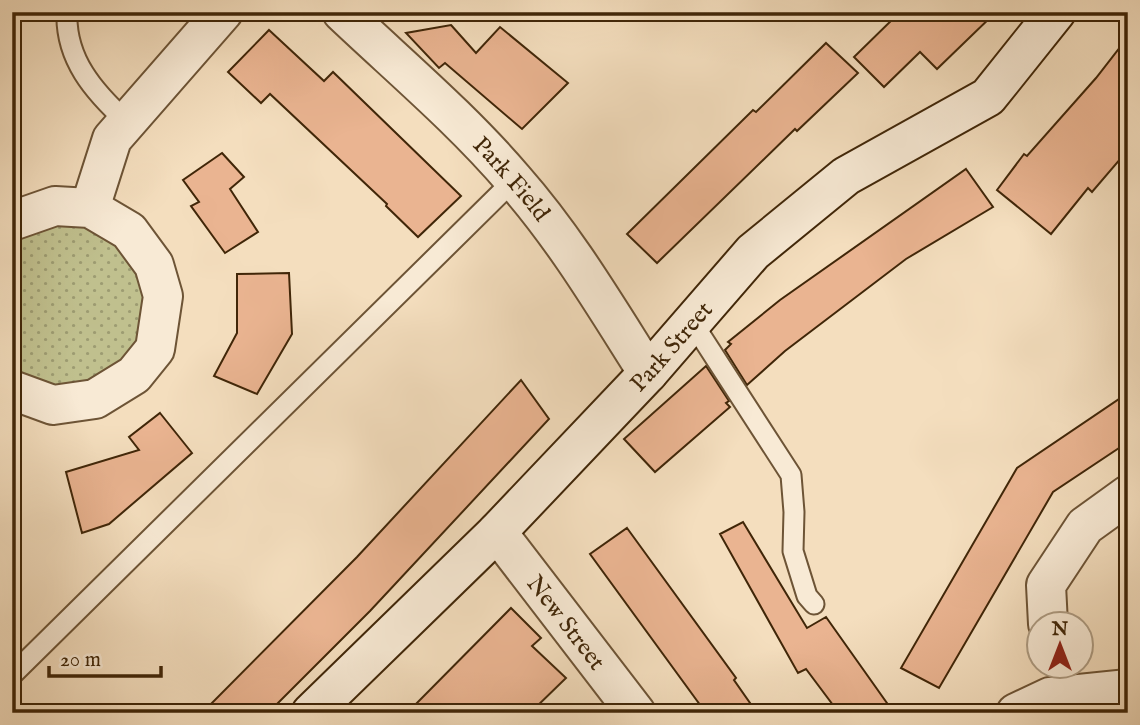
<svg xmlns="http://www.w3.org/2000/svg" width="1140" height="725" viewBox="0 0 1140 725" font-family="'IM FELL English',serif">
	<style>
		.grass { fill: url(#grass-dots); stroke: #80734b; stroke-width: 2 }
		.building { fill: #eab491; stroke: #402608; stroke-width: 2 }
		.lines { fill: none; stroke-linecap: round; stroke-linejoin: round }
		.lane-casing { stroke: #6d5436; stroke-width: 23 }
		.street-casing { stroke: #6d5436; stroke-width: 42 }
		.secondary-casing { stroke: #402608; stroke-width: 42 }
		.lane { stroke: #f8ead5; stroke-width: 19 }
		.street { stroke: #f8ead5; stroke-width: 38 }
		.secondary { stroke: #f8ead5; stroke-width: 38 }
		.labels { text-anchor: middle; stroke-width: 7; stroke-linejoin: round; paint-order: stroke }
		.street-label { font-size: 24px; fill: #402608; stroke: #f8ead5 }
	</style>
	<defs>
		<pattern id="grass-dots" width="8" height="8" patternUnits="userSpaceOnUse" patternTransform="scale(1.75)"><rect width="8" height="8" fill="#c0c08e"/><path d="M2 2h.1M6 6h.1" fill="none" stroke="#9d9c72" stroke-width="1.8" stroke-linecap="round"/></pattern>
	</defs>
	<rect width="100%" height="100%" fill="#f4debe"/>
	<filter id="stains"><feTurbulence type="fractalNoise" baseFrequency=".00286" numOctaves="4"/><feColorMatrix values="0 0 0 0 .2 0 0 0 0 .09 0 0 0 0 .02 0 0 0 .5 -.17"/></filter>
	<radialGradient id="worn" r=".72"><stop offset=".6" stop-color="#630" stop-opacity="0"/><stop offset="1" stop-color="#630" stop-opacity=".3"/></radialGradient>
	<path class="grass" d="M55 224 77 225 98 231 117 241 143 276 148 318 131 358 97 384 54 389 12 370V244L35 230Z"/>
	<path class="building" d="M900 12H996L937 69 920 52 884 87 854 57Z
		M451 25 476 53 500 27 568 83 522 129 445 63 439 68 406 33Z
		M269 30 324 81 333 72 461 196 418 237 386 206 387 204 270 94 261 103 228 72Z
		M1128 37V150L1092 192 1088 188 1051 234 997 190 1024 154 1027 156 1096 78Z
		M826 43 858 73 797 131 795 129 657 263 627 234 753 110 756 112Z
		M222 153 244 177 230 189 258 232 225 253 191 206 199 202 183 180Z
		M966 169 993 207 906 259 785 351 747 385 725 350 731 344 728 342 780 300Z
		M289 273 292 334 257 394 214 376 237 333V274Z
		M706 366 729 401 726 403 730 407 655 472 624 439Z
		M521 380 549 419 370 611 268 713H202L357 557Z
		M1128 393V442L1053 492 939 688 901 668 1017 468Z
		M160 413 192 453 109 524 82 533 66 472 139 450 129 437Z
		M743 522 807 628 826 617 894 713H839L806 669 798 673 720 534Z
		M627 528 736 678 734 680 757 713H706L590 554Z
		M511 608 541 638 532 646 566 678 530 713H407Z"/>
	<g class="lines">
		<defs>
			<path id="lane" d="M67 12C65 59 94 92 127 122
				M692 322 791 475 794 512 793 551 807 596 814 604
				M12 675 514 180"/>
			<g id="street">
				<path id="s1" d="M342 12C400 67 462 119 514 180 566 239 606 307 648 373"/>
				<path d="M90 208 112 139 223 12"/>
				<path d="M12 221 55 206 90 208 129 231 154 265 163 296 155 349 134 375 95 399 53 405 12 390"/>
				<path id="s2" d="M497 532 636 713"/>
				<path d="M1048 624 1046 585 1085 526 1128 495"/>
				<path d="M1016 713 1050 697 1128 689"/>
			</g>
			<g id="secondary">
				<path id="s3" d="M311 713 497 532 648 373 753 252 846 176 988 97 1056 12"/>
			</g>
		</defs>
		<use href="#lane" class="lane-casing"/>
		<use href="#street" class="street-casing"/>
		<use href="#secondary" class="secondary-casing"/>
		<use href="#lane" class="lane"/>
		<use href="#street" class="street"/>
		<use href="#secondary" class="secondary"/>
	</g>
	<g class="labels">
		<g class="street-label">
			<text dy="8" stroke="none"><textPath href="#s1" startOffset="238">Park Field</textPath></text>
			<text dy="8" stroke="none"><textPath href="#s3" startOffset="514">Park Street</textPath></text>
			<text dy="8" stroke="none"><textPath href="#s2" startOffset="114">New Street</textPath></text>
		</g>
	</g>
	<rect width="1140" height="725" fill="none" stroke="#f4debe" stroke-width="42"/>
	<rect x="14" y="14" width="1112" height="697" fill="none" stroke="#402608" stroke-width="3.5"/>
	<rect x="21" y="21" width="1098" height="683" fill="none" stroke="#402608" stroke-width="2"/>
	<g transform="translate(1060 645)"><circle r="33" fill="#f8ead5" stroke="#ae9c83" stroke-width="2"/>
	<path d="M0-5L12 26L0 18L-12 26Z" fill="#8f2418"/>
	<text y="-10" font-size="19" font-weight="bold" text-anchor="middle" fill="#402608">N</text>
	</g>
	<path d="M49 666v10h112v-10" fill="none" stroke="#402608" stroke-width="3.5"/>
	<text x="60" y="666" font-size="21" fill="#402608" stroke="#f8ead5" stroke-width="5" paint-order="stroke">20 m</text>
	<rect width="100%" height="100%" filter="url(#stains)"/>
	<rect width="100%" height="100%" fill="url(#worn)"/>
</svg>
